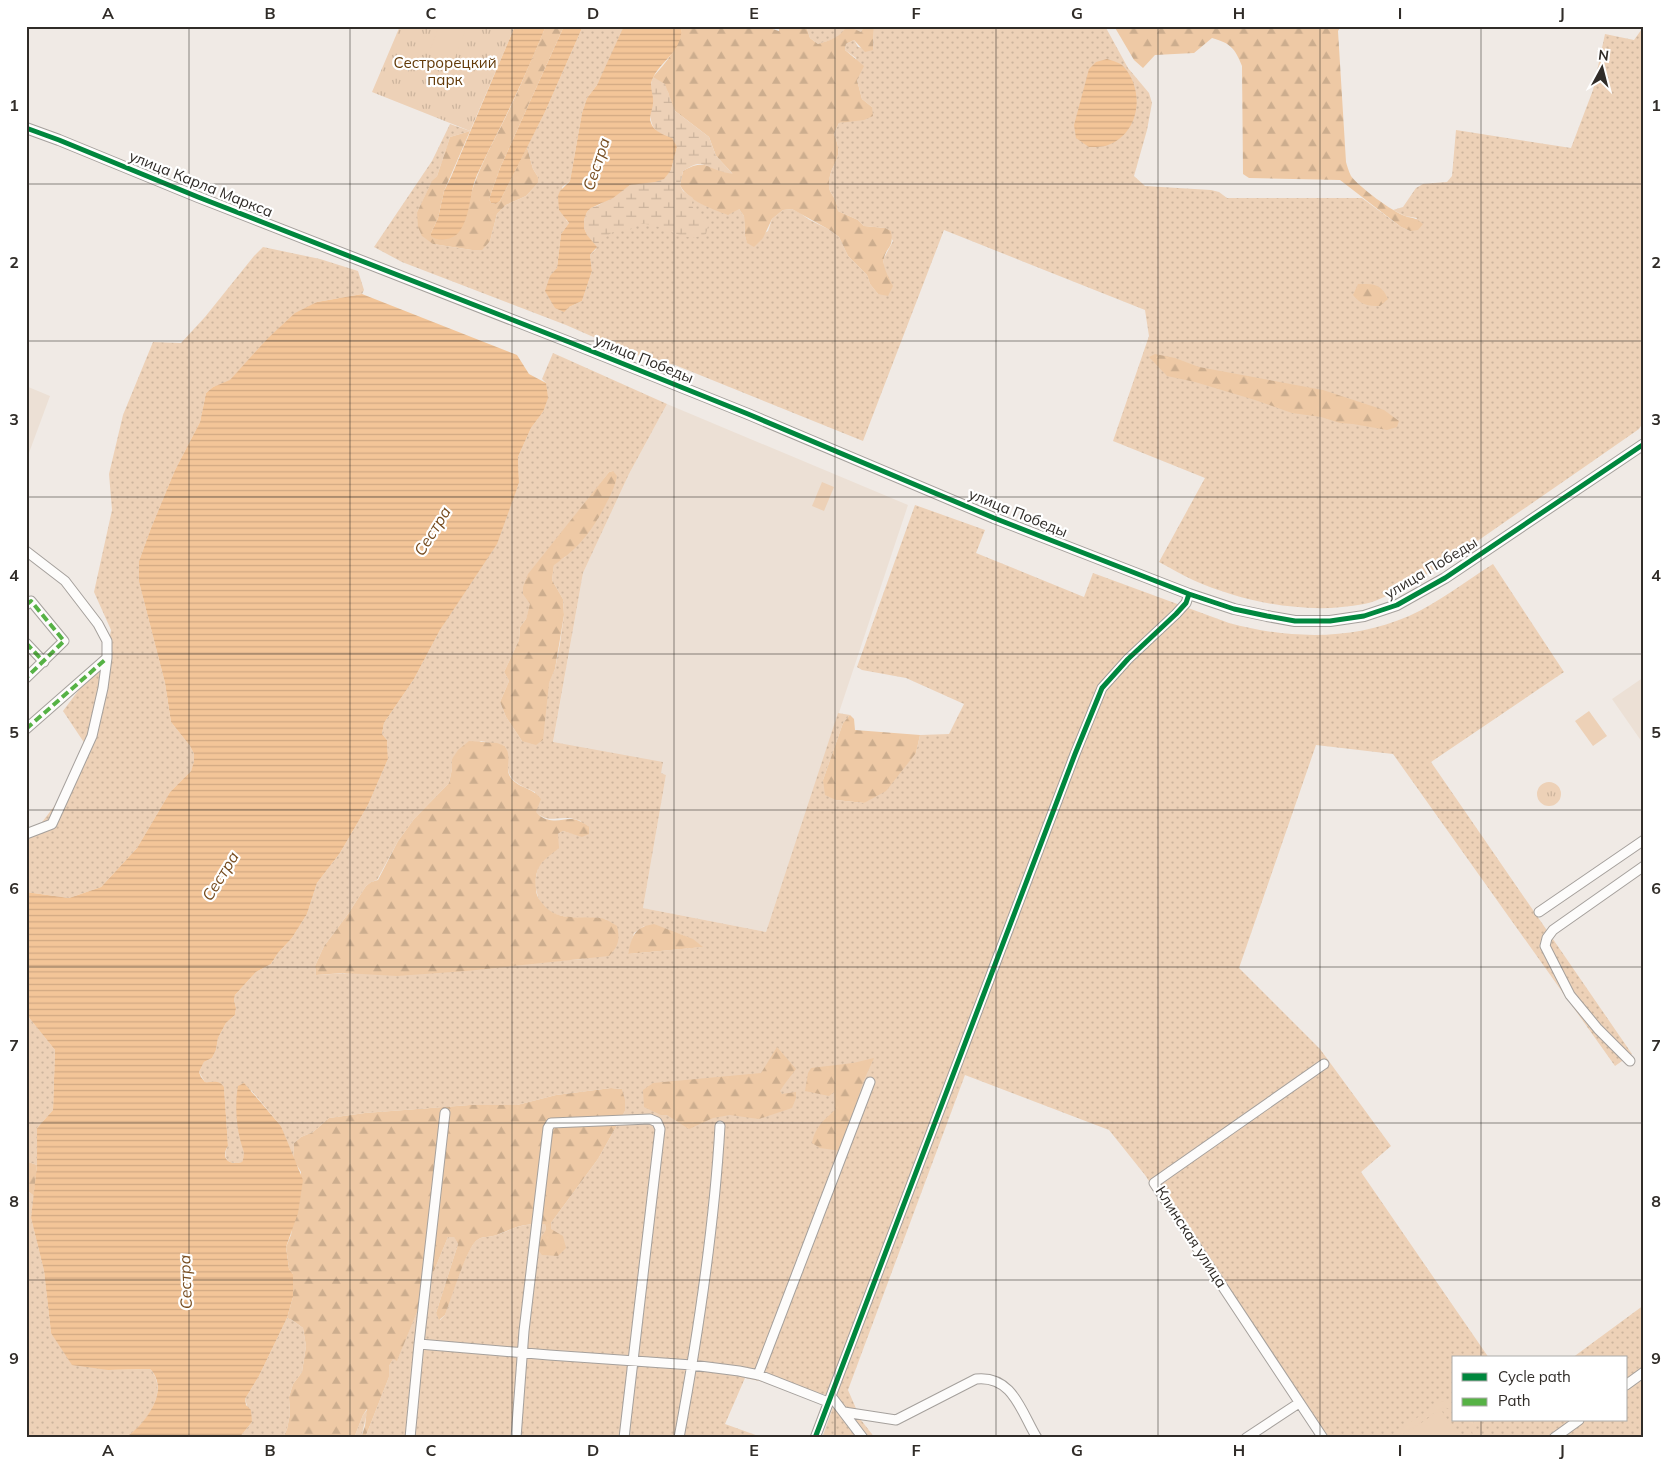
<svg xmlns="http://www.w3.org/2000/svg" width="1670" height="1464" viewBox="0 0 1670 1464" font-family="Mulish,sans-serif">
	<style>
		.built { fill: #ece0d5 }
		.grass { fill: url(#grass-dots); fill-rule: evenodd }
		.forest { fill: url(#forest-firs) }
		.wetland { fill: url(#wetland-marsh) }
		.park { fill: url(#park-tufts) }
		.pitch { fill: #edd1b7 }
		.water { fill: url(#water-rules) }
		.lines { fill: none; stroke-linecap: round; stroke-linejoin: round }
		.minor-casing { stroke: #a5a09c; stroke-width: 11 }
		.tertiary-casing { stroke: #a5a09c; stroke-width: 12 }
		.minor { stroke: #fdfcfb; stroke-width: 9 }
		.tertiary { stroke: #fdfcfb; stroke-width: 10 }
		.quiet { stroke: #56b245; stroke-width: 4; stroke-dasharray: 8 4; stroke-linecap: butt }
		.cycleway-casing { stroke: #fff; stroke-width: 8 }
		.cycleway { stroke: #00873e; stroke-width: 5 }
		.grid { fill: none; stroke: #302c28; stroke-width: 1; stroke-opacity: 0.55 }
		.labels { text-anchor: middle; stroke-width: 4.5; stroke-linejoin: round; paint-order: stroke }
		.park-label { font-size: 15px; fill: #623907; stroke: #fff }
		.street-label { font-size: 15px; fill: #302c28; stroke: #fff }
		.water-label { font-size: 16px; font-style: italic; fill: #774d20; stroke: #fff }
		.neatline { fill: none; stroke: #302c28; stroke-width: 2 }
		.grid-label { font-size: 16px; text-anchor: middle; font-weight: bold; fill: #302c28 }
	</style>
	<defs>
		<pattern id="grass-dots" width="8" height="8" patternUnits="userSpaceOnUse" patternTransform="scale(1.25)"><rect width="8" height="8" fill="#edd1b7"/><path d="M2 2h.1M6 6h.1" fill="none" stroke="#ccb49d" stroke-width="1.8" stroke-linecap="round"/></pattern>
		<pattern id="forest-firs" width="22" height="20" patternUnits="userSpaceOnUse" patternTransform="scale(1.25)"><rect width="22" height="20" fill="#eec9a5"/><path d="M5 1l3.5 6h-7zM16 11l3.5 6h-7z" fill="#ccad8e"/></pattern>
		<pattern id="wetland-marsh" width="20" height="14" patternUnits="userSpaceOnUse" patternTransform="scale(1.25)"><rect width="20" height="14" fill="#edd1b7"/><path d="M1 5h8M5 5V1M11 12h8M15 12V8" fill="none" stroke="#ccb49d"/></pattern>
		<pattern id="park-tufts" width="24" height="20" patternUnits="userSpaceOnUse" patternTransform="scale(1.25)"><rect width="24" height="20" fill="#edd1b7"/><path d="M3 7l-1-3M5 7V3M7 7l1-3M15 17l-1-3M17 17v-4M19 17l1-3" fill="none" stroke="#ccb49d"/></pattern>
		<pattern id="water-rules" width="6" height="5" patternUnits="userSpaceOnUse" patternTransform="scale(1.25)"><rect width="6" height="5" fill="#f3c598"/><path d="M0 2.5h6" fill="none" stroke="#d1a983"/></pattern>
	</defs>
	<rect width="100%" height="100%" fill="#f0eae5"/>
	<path class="built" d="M26 386 50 396 26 461Z
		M667 404 908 505 766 932 643 908 666 775 553 743 583 573 629 474Z
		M1644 677V745L1612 699Z"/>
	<path class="grass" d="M583 26H624L618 43 597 85 587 98 582 113 570 181 562 187 566 220 569 223 561 234 557 268 547 294 553 302 555 307H569L582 301 592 271 590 255 596 249 587 235 639 183 739 209 744 216 745 236 747 242 768 231 772 219 783 210 792 209 800 213 808 219 828 229 839 237 848 256 867 275 870 284 878 294 884 267V258L893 241 885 228 864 226 858 220 838 211C837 207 837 203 835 200 833 194 829 192 829 186 829 161 846 162 834 134L839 123 849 121 872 107 862 99 857 80 856 58 845 50 846 44 854 40 858 47 873 50 874 26H1105L1128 68 1149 93 1152 103 1147 130 1134 176 1145 186 1211 190 1219 192 1227 198H1362L1401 227 1410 231 1417 218 1405 216 1393 210 1403 207 1416 188 1423 184 1447 182 1452 176 1456 130 1571 148 1593 90 1605 34 1634 40 1644 26V421L1639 429C1589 464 1539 498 1489 533 1462 552 1435 570 1406 586 1392 593 1379 601 1364 604 1308 615 1245 603 1193 580 1182 575 1171 568 1159 562L1205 478 1113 441 1149 336 1145 310 944 230 863 441 675 365 630 353 566 325 402 262 374 247 432 161 450 124 470 131 450 137 437 176 432 182 417 212 433 244 472 250 490 241 497 214 506 205 526 196 538 183V177L533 169 527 147 545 112Z
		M806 26H864L861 32C852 29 846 33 838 37 832 40 824 42 818 44L810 38Z
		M263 247 320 259 358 271 364 290 362 294 317 302 266 340 230 381 213 387 206 393 200 422 175 470 151 528 139 561V582L165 683 171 722 190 746 194 754 195 762 191 771 170 792 137 848 101 887 69 898 26 892V843L59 800 85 744 63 711 107 652 111 630 94 592 112 510 109 474 123 415 153 342 181 343 205 317 254 256Z
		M553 353 667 404 629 474 583 573 553 742 663 762 661 773 666 775 643 908 766 932 838 713 850 715 843 723 823 780 836 800 864 803 916 753 920 735 949 734 964 704 906 678 862 670 857 667 915 505 985 530 976 553 1084 597 1093 573 1229 623C1288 639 1352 641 1409 616 1438 603 1466 581 1493 564L1564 672 1431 762 1632 1054 1615 1066 1393 754 1316 745 1239 968 1320 1049 1391 1146 1361 1172 1489 1358H1454V1420H1626V1358H1572L1644 1305V1438H1317L1145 1175 1109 1130 965 1075 848 1390 861 1420 875 1438H822L833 1407 831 1396 745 1378 725 1424 764 1438H365L389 1377V1366L393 1358 397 1360 448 1237 454 1236 458 1244 436 1313 440 1320 445 1315C450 1301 466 1249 476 1241 482 1235 490 1238 497 1235 519 1226 521 1224 545 1224L546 1230 551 1229V1223L598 1159 625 1111 622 1089 611 1088 556 1095 517 1105H470L365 1113 329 1118 313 1132 301 1137 294 1143 293 1159 281 1126 251 1090 243 1145 244 1156 242 1162C229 1166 221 1158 228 1146L224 1087 205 1082 199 1072 204 1062 212 1058 216 1050 218 1038 226 1023 235 1015 236 1008 234 1000 235 995 256 972 271 964 278 953 292 938 307 914 317 883 340 853 368 805 388 759 387 740 382 734 384 723 414 679 440 630 464 591 519 484 518 457 531 428 543 412 546 383 542 379ZM613 471 565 557 554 564 552 580 563 599 564 615 560 643 555 669 522 741 506 717 500 702 509 681 504 672 519 640 520 627 526 619 531 603 526 579 609 472ZM481 741 505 746C508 754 508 758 508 766 507 781 523 787 535 792V812C550 823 552 817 568 818 572 818 577 820 581 821L574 834 563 831 558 834C557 846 545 853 540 863 536 872 534 884 537 893 545 926 584 914 607 920L583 959 316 975 315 966 324 946 348 914 366 886 371 882 377 880 398 841 414 819 449 783 452 769V759ZM644 926C666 931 685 932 702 947L628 954 634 933Z
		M26 1014 55 1050 53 1110 37 1128V1165L26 1161Z
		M26 1179 28 1191 34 1196 31 1218 44 1271 51 1333 108 1370 150 1369C170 1391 146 1425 125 1438H26Z
		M287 1318 292 1320 303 1328 306 1346 302 1372 293 1384 289 1397 290 1414 287 1429 283 1438H239L252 1422 245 1399 259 1376Z
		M368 1409 361 1438H354L363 1415Z"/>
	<path class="forest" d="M546 26H564L500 168 489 199 491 203 496 204 500 201 527 147 533 169 538 177V183L526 196 506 205 497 214 490 241 482 250H472L433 244 422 236 418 227 417 212 432 181 437 176 450 137 470 131 444 191 438 218 431 233 467 211C474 174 494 142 510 108 523 81 534 53 546 26Z
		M682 26H763L779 31V26H806L810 38 818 44C830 40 840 38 847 26L861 32 864 26H874L873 50 865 52 854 40 846 44 845 50 864 66 857 80 862 99 872 107 873 116 864 120 839 123 834 134C846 162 829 161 829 186 829 192 833 194 835 200 837 203 837 207 838 211L858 220 864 226 885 228 891 231C894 248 887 246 884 258 882 267 889 278 893 286L888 296 878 294 870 284 867 275 848 256 839 237 828 229 792 209 783 210 772 219 763 238 754 247 747 243 745 236 744 216 739 209 728 215C712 209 688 201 680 185L683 171C705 158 710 169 732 173L716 156 709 137 675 111 670 102 668 92 653 77C665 64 681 45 682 26Z
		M1114 26H1341L1338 31 1346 162C1347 166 1349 172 1351 176 1359 187 1393 212 1405 216 1414 219 1415 217 1423 224L1418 230 1410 231 1401 227 1340 180 1249 178 1243 174 1242 66C1235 48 1230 43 1212 38L1194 53 1155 55 1143 68 1134 60Z
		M1358 284C1373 284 1381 283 1388 299L1380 306C1368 306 1361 305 1353 295Z
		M1155 354 1175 358 1199 367 1323 390 1384 410 1399 421 1397 427 1387 430 1353 424 1340 423 1321 417 1292 413 1255 400 1195 382 1167 376 1149 357Z
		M613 471 617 476C615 487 610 496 605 506 591 532 579 548 554 565L552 580 563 599 564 615 555 669 549 683 543 740 536 745 522 741 506 717 500 702 509 681 504 672 519 640 520 627 526 619 530 604 523 594V587L528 574 609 472Z
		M850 715 854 719 855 730 920 735 916 753 886 791 864 803 836 800 825 795 823 780 843 723Z
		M469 741 497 743 505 746C506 749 508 751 508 754 510 762 505 770 511 778 518 788 532 787 541 799L536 812C538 814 542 818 546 819 564 825 568 811 589 827V834L582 837 563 831 558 834 559 848C543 861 534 865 536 889 536 895 539 899 542 903 557 923 579 915 600 918 607 919 612 923 617 926 620 939 619 946 609 956L466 971 397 976 344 973 316 975 315 966 324 946 348 914 366 886 371 882 378 880 398 841 414 819 449 783 452 769V759L458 750Z
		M654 924 693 939 703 947 628 954C632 936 634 927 654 924Z
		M777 1047 796 1069C790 1077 785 1083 780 1091L782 1094 796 1092V1098L792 1108 759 1119 730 1115 713 1118 689 1129 667 1115H661L644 1107 643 1090 653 1083 761 1073Z
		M874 1058 863 1082 841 1151 820 1148 812 1143C815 1127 823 1121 835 1110L834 1092 829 1096 805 1091 808 1073 811 1068 853 1063Z
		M611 1088 622 1089 625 1100V1111L598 1159 551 1223V1229L563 1236 566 1248 558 1256 542 1255 535 1246 546 1230 545 1224C520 1224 519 1226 497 1235 490 1238 482 1235 476 1241 466 1250 451 1300 445 1315L439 1320 436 1313 458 1244 454 1237H448L397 1361 393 1359 389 1366V1377L365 1438H361L365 1426 367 1409 363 1415 354 1438H283L287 1429 290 1414 289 1397 293 1384 302 1372 306 1346 303 1328 292 1320 287 1318 293 1297V1274L289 1269 286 1247 291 1235 301 1172 293 1159 294 1143 301 1137 313 1132 329 1118 365 1113 470 1105H517L556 1095Z
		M26 1161 37 1165 34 1196 28 1191Z"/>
	<path class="wetland" d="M653 77 665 84 675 111 709 137 716 156 733 174C728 173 722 172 717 170 700 164 701 160 683 171L680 185 683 191 693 198C689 210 701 217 708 226L706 234C690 242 675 233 659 227 653 225 646 224 639 223L630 230C610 230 610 233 597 247L587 235 584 228V220L587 212 591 208 599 205 630 185 639 183 671 170 677 147C671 142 659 134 655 129 647 120 649 88 653 77Z"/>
	<path class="park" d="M400 26H515L470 131 372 92Z
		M1537 794a12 12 0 1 1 24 0a12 12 0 1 1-24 0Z"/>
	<path class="pitch" d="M439 26H467L454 60 430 50Z
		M822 482 834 487 824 511 812 506Z
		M1589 711 1607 736 1593 746 1575 721Z
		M1442 1401 1454 1404V1410L1443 1407 1397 1438H1387Z
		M1441 1410 1460 1438H1398Z
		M1467 1420H1473L1478 1438H1473L1472 1431Z"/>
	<path class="water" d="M515 26H546C535 52 524 78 512 103 501 127 488 151 477 175 469 193 471 216 459 232 453 240 438 242 431 236V233L438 218 444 191 451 177Z
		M564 26H583L545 112 500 201 496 204 491 203 489 199 500 168Z
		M624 26H682C681 55 661 59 652 80 649 88 654 95 653 103 653 108 650 113 650 119 651 130 663 135 672 138L677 147 671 170 664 179 655 182 630 185 613 198 591 208 587 212 584 220V228L587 235 597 247 590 255 592 271 582 301 569 307 564 312 555 308 545 291 550 276 557 268 561 234 569 223 559 210 558 196 560 191 570 181 582 113 587 98 597 85Z
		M1107 59C1113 61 1121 63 1124 67 1145 91 1140 133 1108 145 1103 147 1095 147 1089 147L1076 138 1074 125 1089 69 1096 62Z
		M362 294 517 355 529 374 546 383 548 398 543 412 531 428 518 457 519 483 497 544 440 630 414 679 384 723 382 734 387 740 388 759 368 805 340 853 317 883 307 914 292 938 278 953 271 964 256 972 235 995 234 1000 236 1008 235 1015 226 1023 218 1038 216 1050 212 1058 204 1062 199 1072 201 1077 205 1082C213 1083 218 1079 224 1087L228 1146C220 1158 229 1166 242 1162 246 1152 242 1148 240 1139 236 1123 235 1102 238 1086L244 1083 281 1126 303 1180 298 1213 286 1247 289 1269 293 1274V1297L287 1318 259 1376 245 1399 246 1405 251 1410 252 1422 239 1438H125C145 1425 171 1390 150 1369L108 1370 72 1365 51 1333 44 1271 31 1218 37 1165V1128L53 1110 55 1050 26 1014V892L69 898 101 887 137 848 170 792 191 771 194 762V754L190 746 171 722 165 683 139 582V561L151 528 175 470 200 422 206 393 213 387 230 380 266 340 295 313 317 302Z"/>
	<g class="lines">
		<defs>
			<path id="minor" d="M26 551 65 581 98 624 107 641V658L103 688 92 736 52 824 26 834
				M26 605 31 601 64 641 26 678
				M26 643 44 662
				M26 729 107 658
				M1539 912 1644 840
				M1630 1061 1598 1029 1570 995 1545 946 1547 938 1553 930 1644 866
				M419 1344 549 1355 692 1365 739 1371 759 1375 828 1402
				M758 1375 870 1082
				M1626 1385 1644 1372
				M831 1396 863 1438
				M844 1412 896 1420 976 1379C1013 1375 1021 1412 1037 1438
				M410 1438 419 1344 445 1113
				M516 1438 524 1331 548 1128 551 1123 650 1119 657 1122 660 1129 624 1438
				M679 1438C698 1335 714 1231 720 1126
				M815 1438 1075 754 1102 688 1128 659 1176 614 1186 603 1189 594
				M1246 1438 1299 1403
				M1323 1438 1154 1183 1324 1064
				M1554 1438 1579 1420"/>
			<path id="tertiary" d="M26 128 59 140 198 197 569 342 748 414 994 518 1189 594 1234 609 1267 616 1295 621H1330L1364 616 1397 605 1445 578 1644 444"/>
		</defs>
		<use href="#minor" class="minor-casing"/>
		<use href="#tertiary" class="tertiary-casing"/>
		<use href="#minor" class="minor"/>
		<use href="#tertiary" class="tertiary"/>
		<path class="quiet" d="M26 605 31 601 64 641 26 678
			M26 643 44 662
			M26 729 107 658"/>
		<defs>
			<path id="cycleway" d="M26 128 59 140 198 197 569 342 748 414 994 518 1189 594 1234 609 1267 616 1295 621H1330L1364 616 1397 605 1445 578 1644 444
				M815 1438 1075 754 1102 688 1128 659 1176 614 1186 603 1189 594"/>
		</defs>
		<use href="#cycleway" class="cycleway-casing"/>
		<use href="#cycleway" class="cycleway"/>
	</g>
	<path class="grid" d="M189 26V1438M350 26V1438M512 26V1438M674 26V1438M835 26V1438M996 26V1438M1158 26V1438M1320 26V1438M1481 26V1358M26 184H1644M26 341H1644M26 497H1644M26 654H1644M26 810H1644M26 967H1644M26 1123H1644M26 1280H1644M1481 1420V1438"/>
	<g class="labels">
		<g class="park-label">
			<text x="445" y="68">Сестрорецкий<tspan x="445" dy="17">парк</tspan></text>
		</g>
		<g class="street-label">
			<text transform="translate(201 184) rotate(22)" y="5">улица Карла Маркса</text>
			<text transform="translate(644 359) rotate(22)" y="5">улица Победы</text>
			<text transform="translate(1018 513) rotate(22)" y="5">улица Победы</text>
			<text transform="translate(1431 568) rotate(-31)" y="5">улица Победы</text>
			<text transform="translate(1191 1237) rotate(57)" y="5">Клинская улица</text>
		</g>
		<g class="water-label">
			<text transform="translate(596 164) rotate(-72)" y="6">Сестра</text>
			<text transform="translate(432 531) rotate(-58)" y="6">Сестра</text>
			<text transform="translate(220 876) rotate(-58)" y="6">Сестра</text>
			<text transform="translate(185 1282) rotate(-92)" y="6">Сестра</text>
		</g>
	</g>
	<rect width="1670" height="1464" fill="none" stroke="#ffffff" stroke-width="55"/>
	<rect x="1452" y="1356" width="175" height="65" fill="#ffffff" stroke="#acaba9"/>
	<rect x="1462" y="1373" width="25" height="8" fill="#00873e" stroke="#acaba9"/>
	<text x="1498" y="1382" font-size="15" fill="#302c28">Cycle path</text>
	<rect x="1462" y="1398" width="25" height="8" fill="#56b245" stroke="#acaba9"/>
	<text x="1498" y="1406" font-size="15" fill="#302c28">Path</text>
	<g transform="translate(1602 68) rotate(7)" stroke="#ffffff" stroke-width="4" paint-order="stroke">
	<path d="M0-4L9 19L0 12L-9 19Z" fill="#302c28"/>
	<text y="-8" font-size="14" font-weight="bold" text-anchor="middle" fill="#302c28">N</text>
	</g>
	<rect x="28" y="28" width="1614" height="1408" class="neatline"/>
	<g class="grid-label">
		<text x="108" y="19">A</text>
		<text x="270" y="19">B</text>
		<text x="431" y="19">C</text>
		<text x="593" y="19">D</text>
		<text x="754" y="19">E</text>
		<text x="916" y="19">F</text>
		<text x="1077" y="19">G</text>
		<text x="1239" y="19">H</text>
		<text x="1400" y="19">I</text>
		<text x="1562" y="19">J</text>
		<text x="14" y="111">1</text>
		<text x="1656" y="111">1</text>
		<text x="14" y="268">2</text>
		<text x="1656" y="268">2</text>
		<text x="14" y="425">3</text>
		<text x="1656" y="425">3</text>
		<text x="14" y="581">4</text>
		<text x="1656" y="581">4</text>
		<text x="14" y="738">5</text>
		<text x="1656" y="738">5</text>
		<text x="14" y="894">6</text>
		<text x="1656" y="894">6</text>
		<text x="14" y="1051">7</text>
		<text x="1656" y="1051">7</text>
		<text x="14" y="1207">8</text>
		<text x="1656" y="1207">8</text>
		<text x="14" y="1364">9</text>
		<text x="1656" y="1364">9</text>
		<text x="108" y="1456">A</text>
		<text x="270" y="1456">B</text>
		<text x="431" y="1456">C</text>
		<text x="593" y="1456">D</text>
		<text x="754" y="1456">E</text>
		<text x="916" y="1456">F</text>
		<text x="1077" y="1456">G</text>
		<text x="1239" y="1456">H</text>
		<text x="1400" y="1456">I</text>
		<text x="1562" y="1456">J</text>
	</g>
</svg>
